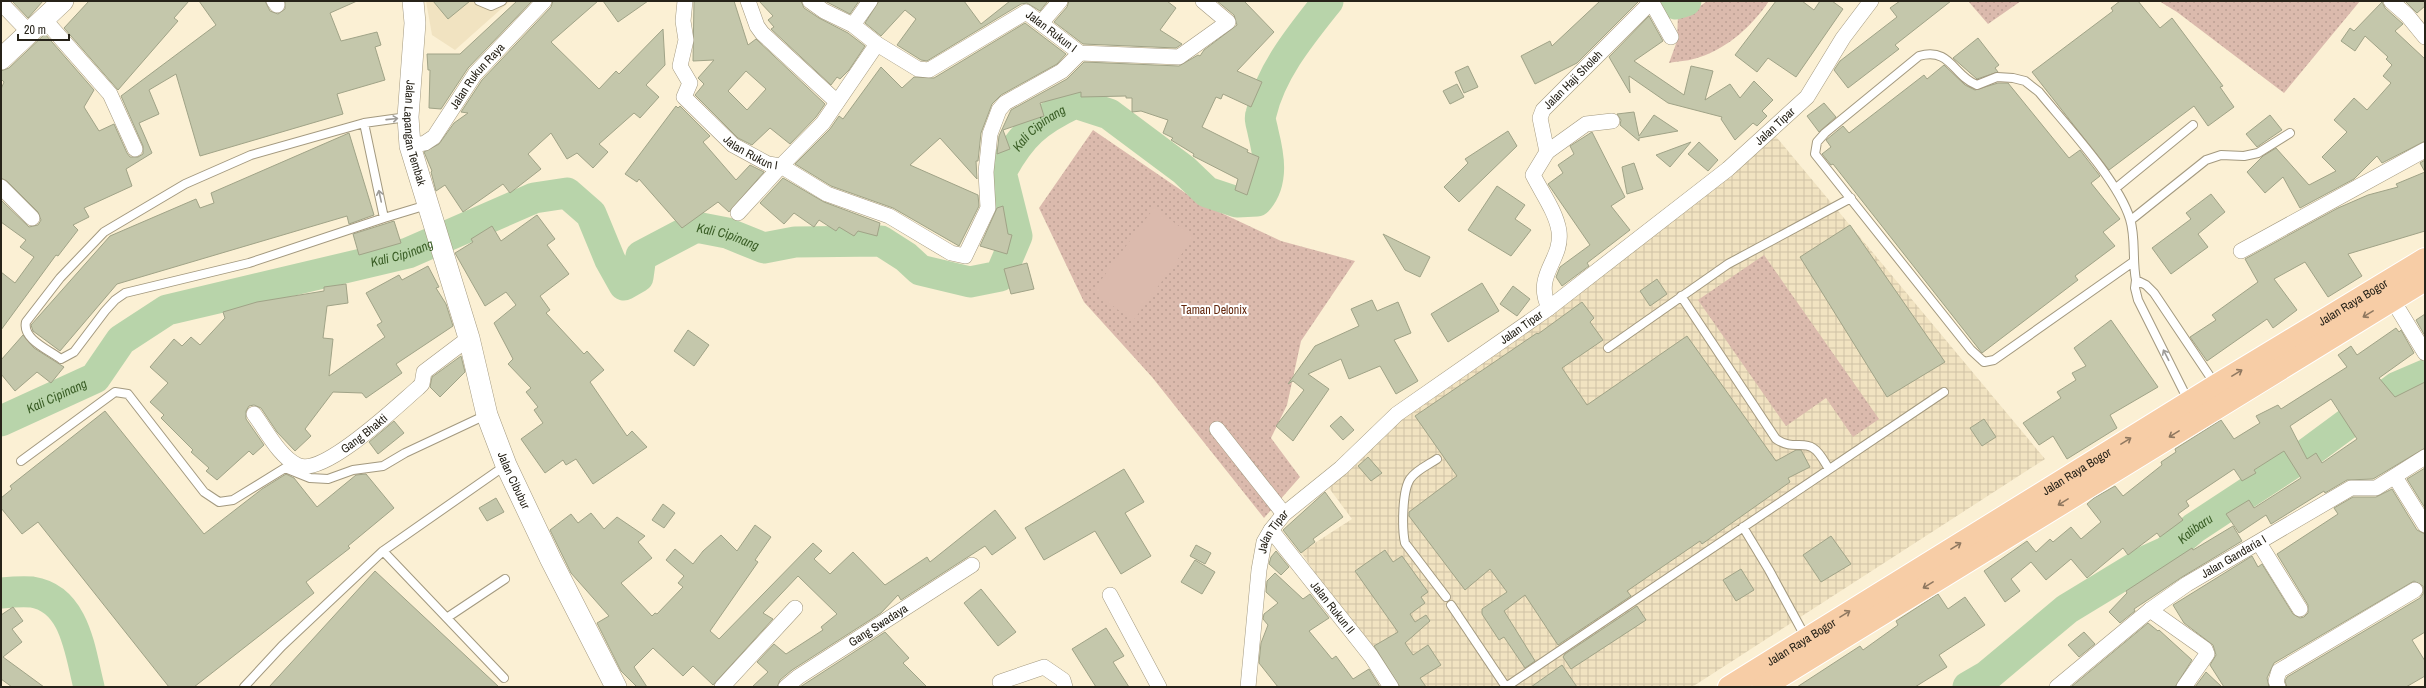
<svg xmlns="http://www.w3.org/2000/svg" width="2426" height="688" viewBox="0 0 2426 688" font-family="'Archivo Narrow',sans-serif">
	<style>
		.built { fill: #f1e3c1 }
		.industrial { fill: url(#industrial-grid) }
		.green { fill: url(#green-dots) }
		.pitch { fill: #dbbaad }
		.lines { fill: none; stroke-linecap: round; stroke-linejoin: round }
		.river { stroke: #b8d4aa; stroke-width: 31 }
		.building { fill: #c4c7ab; stroke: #a0a387; fill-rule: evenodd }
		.lane-casing { stroke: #a3997f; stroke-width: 10 }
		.street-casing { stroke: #a3997f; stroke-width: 16 }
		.secondary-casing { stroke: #a3997f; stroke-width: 22 }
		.highway-casing { stroke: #fff; stroke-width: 24 }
		.lane { stroke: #fff; stroke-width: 8 }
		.street { stroke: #fff; stroke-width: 15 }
		.secondary { stroke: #fff; stroke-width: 21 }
		.highway { stroke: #f7cda6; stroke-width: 22 }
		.oneway { stroke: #9e9c98 }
		.oneway2 { stroke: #8f7860 }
		.labels { text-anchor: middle; stroke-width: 4; stroke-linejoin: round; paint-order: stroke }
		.street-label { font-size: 12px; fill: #272319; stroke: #fff }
		.park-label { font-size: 12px; fill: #63270d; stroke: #fff }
		.water-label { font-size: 13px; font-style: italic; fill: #395d25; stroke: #fff }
	</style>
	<defs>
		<pattern id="industrial-grid" width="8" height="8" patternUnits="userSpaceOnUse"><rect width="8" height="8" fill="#f1e3c1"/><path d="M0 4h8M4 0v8" fill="none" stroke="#cfc2a5"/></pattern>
		<pattern id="green-dots" width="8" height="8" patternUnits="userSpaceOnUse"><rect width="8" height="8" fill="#dbbaad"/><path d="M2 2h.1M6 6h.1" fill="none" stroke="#bca094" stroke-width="1.8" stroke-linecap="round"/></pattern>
	</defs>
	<rect width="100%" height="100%" fill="#fbf0d4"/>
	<path class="built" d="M426 1H510L455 50 432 35Z"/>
	<path class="industrial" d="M1773 133 2045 459 1692 687H1390L1301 552 1352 519 1329 488 1417 401Z"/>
	<path class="green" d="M1707 1H1769C1753 25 1728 48 1700 57 1690 61 1679 61 1669 63L1677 41 1678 14 1695 10Z
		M1968 1H2021L1988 24Z
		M2159 1H2360L2284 93 2177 12Z
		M1093 130 1200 203 1281 241 1355 261 1301 341 1287 405 1271 438 1300 477 1264 518 1152 377 1084 302 1039 208Z
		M1764 255 1879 419 1853 437 1826 398 1786 426 1698 300Z"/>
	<path class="pitch" d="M1154 208 1194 237 1133 321 1093 291Z"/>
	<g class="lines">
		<g class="river">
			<path d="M1665 1 1676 4 1686 1"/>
			<path id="s1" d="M1 421 95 378 121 340 167 310 408 253 534 198 567 193 591 214 610 260 624 285 638 277 641 256 696 227 727 233 764 248 795 242 881 241 906 257 920 270 970 282 1000 276 1017 236 1001 172C1021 135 1037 121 1075 103L1109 114 1184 170 1207 192 1237 202 1257 201C1274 182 1269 156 1263 132 1262 126 1259 119 1261 114 1271 71 1301 35 1328 1"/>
			<path d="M1 593C11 592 22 591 32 592 76 599 80 653 89 687"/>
			<path id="s2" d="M1968 687 1987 676 2067 609 2146 561 2166 552 2194 528 2305 455 2397 387 2425 375"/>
		</g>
	</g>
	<path class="building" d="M12 1H43L28 18Z
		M89 1H189L174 18 178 21 118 90 64 28Z
		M199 1H265L270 11 278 14 285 9V1H357L330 13 341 41 377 32 381 45 375 47 385 80 337 94 343 114 200 156 176 74 149 90 159 114 139 123 152 153 126 169 132 186 84 208 89 217 73 225 78 230 58 256 56 255 1 330V272L15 283 34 257 20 247 26 240 1 222V200L29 227 38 225 41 220 38 212 7 181 1 178V89L4 82 1 79V71L9 68 45 34 94 90 84 107 99 131 114 124 127 153 130 157H138L143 154V146L121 96 216 25Z
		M433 1H470L448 19Z
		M517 1H532L468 68 441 109 429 108 430 70H428L427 54H460Z
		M553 1H598L551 42 599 89 616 71 619 74 663 29 665 65 646 85 659 97 640 118 634 113 599 144 608 152 593 168 577 153 567 159 551 133 528 154 541 169 510 193 503 184 463 212 445 185 436 191 431 172 432 171 424 152 439 144 454 123 468 113 461 112 482 80 551 7Z
		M603 1H648L618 22Z
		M694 1H734L748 45 756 39 825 104 816 117 790 144 770 128 752 145 738 138 695 95 704 84 698 78 714 60 693 61ZM746 71 766 89 747 110 728 91Z
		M759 1H801L804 8 819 18 848 33 865 46 849 70 840 79 837 77 831 85 771 29 774 27 768 20 773 16Z
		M825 1H859L850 14Z
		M879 1H964L981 24 1010 1H1048L1040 11 1027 3 1021 4 927 61 921 60 897 45 916 19 905 10 881 36 865 23Z
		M1069 1H1167L1176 8 1160 30 1182 44 1176 48 1083 44 1054 22 1067 7Z
		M1217 1H1244L1274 32 1237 71 1262 82 1251 107 1223 94 1221 99 1216 97 1202 127 1248 150 1247 152 1259 157 1247 195 1235 190 1238 179 1193 156 1194 154 1171 140 1173 138 1163 133 1168 120 1141 111 1132 112V98H1126V96L1081 97V92L1040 103 1044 116 1003 130 1010 149 997 154 999 136 1011 110 1067 79 1084 62 1179 66 1198 55 1200 56 1204 50 1237 25 1234 15Z
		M1600 1H1639L1577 63 1535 84 1521 56 1550 41 1552 46Z
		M1776 1H1802L1814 10 1820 1H1832L1843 9 1796 77 1768 58 1757 72 1735 55Z
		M1900 1H1951L1895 45 1899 49 1848 88 1834 70 1840 61 1897 17 1890 8Z
		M2120 1H2138L2160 28 2172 18 2223 86 2220 87 2234 107 2208 126 2194 106 2109 170 2032 72 2113 11 2111 8Z
		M2405 1H2425V6L2417 13Z
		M2382 2 2385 8 2403 24 2395 31 2425 59V141L2382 163 2377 156 2354 179 2300 208 2283 177 2265 193 2247 172 2263 156 2276 148 2309 185 2336 171 2322 157 2347 132 2334 120 2354 98 2367 110 2391 83 2383 76 2392 65 2386 59 2388 57 2365 36 2355 51 2341 41 2350 28 2354 31Z
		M1649 16 1663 41 1634 61 1684 95 1691 66 1713 71 1705 100 1730 84 1740 98 1754 81 1773 100 1762 111 1767 116 1757 126 1753 123 1735 140 1721 119 1722 117 1668 103 1629 76 1630 93 1609 57Z
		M1025 23 1066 54 1057 64 1001 95 992 104 981 133 978 161H976L977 179 940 138 910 165 978 195 979 206 959 246 893 208 831 186 795 164 830 129 839 116 843 119 881 67 902 88 914 77 934 78Z
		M1978 38 1999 65 1995 68 1998 72 1977 79 1953 58Z
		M1944 65 1965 85 1975 90 1998 83H2008L2069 158 2080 150 2100 176 2091 183 2120 219 2103 232 2115 246 2075 276 2078 280 1982 353 1833 164 1831 165 1822 154 1831 147 1826 140 1843 126 1849 133 1924 75 1927 79Z
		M1468 66 1478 87 1464 93 1455 72Z
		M1457 84 1464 97 1450 104 1443 91Z
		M1824 103 1836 117 1819 132 1807 116Z
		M676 106 678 108 680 106 710 136 703 142 736 180 750 165 764 172 729 212 718 202 682 228 639 179 637 182 625 174Z
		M1634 112 1639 136 1654 115 1678 131 1639 138V141L1620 125 1621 120 1617 114Z
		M2270 115 2282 130 2257 147 2246 134Z
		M1508 131 1517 146 1459 202 1444 187 1468 163 1465 159Z
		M1592 132 1625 197 1611 206 1630 230 1587 263 1589 266 1562 286 1556 277 1560 267 1590 245 1548 184 1563 173 1558 165 1574 154 1570 146Z
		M349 133 374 215 349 224 347 216 117 284 60 351 33 331 31 325 110 236 196 199 200 208 214 203 211 193Z
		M1691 142 1670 167 1656 155Z
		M1699 142 1718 160 1708 171 1688 154Z
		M2425 160V231L2348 254 2362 276 2328 297 2305 262 2274 279 2297 310 2273 328 2267 319 2207 361 2190 337 2216 320 2212 315 2258 282 2245 259 2338 208 2368 195 2398 187 2396 184 2425 172 2420 163Z
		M1634 163 1643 189 1627 194 1622 167Z
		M783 178 824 202 880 223 877 236 858 231 854 236 839 227 836 231 819 220 814 227 794 213 784 224 760 203Z
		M1497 186 1525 205 1515 219 1531 230 1511 256 1468 230Z
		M2211 194 2225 212 2198 234 2208 247 2171 274 2152 248 2191 219 2186 213Z
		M1003 206 1008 234 1012 235 1007 254 980 246 997 208Z
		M537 215 555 239 547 245 569 274 540 296 550 310 546 313 584 354 587 351 604 370 590 382 627 436 632 431 647 447 593 484 576 459 566 465 563 460 545 473 521 439 543 423 534 410 538 407 526 392 531 388 508 364 513 359 494 323 516 305 506 292 485 306 455 253 473 242 471 239 492 226 501 241Z
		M394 221 401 243 359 255 353 234Z
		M1850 225 1945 362 1887 397 1800 257Z
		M1383 234 1430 257 1420 277 1405 270Z
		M1027 263 1034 289 1011 294 1004 269Z
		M428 266 439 287 436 288 446 304 453 326 396 364 402 373 366 398 362 393 333 392 305 429 311 436 295 451 277 432 261 408 254 405 249 406 246 411V419L264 445 253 455 249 451 217 480 206 471 209 468 191 452 193 450 161 418 164 415 150 402 168 383 150 367 174 339 182 346 191 337 200 345 225 318 223 312 257 302 324 291V287L346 284 348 303 327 306 323 338 333 339 329 376 385 337 377 325 382 322 366 293 399 275 402 280Z
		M1657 279 1667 294 1650 306 1640 291Z
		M1482 283 1499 311 1448 342 1431 314Z
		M1513 286 1530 299 1517 316 1500 304Z
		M1372 300 1377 311 1398 302 1411 333 1394 340 1418 381 1396 394 1380 366 1349 379 1341 359 1308 374 1329 389 1293 441 1276 426 1304 390 1293 381 1288 384 1315 346 1359 326 1351 309Z
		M1582 302 1594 318 1590 322 1603 340 1562 368 1587 405 1687 336 1776 461 1796 450H1801L1810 467 1788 478 1790 482 1702 544 1700 541 1627 591 1631 596 1558 645 1525 595 1504 611 1535 661 1525 668 1504 637 1499 640 1482 614V609L1507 592 1490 569 1465 590 1409 516V512L1457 476 1415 416 1537 333 1538 334Z
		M2425 314V336L2416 320Z
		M2111 320 2158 387 2110 415 2117 428 2067 459 2053 436 2039 445 2023 423 2061 398 2057 392 2076 380 2072 373 2086 366 2074 348Z
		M2396 328 2399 332 2401 330 2414 353 2379 378 2395 397 2425 382V448L2373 479 2347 480 2325 493 2324 491 2271 524 2266 515 2239 533 2226 514 2249 500 2254 508 2301 478 2284 451 2254 470 2256 473 2242 481 2234 469 2186 501 2189 506 2178 514 2183 520 2160 537 2157 533 2128 555 2123 548 2087 578 2071 559 2046 580 2031 562 2011 579 2020 591 2005 602 1984 571 2027 541 2036 552 2050 539 2053 542 2071 527 2081 539 2101 522 2087 504 2094 498 2115 486 2123 496 2162 465 2161 462 2176 452 2175 449 2221 420 2234 439 2260 423 2256 416 2278 405 2281 409 2347 367 2338 355 2351 346 2357 355ZM2331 399 2357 439 2322 463 2316 453 2307 459 2290 426Z
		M688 330 709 345 694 366 674 351Z
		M23 335 34 348 64 367 51 383 37 372 15 391 1 374V360Z
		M461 356 465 372 440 397 430 387 432 377Z
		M105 411 204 534 262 489 286 474 294 478 317 507 356 475 366 474 394 508 348 546 350 548 306 582 314 593 194 687H169L38 522 22 534 1 508V498L12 489 10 486Z
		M1341 416 1354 430 1343 440 1330 426Z
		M1984 419 1996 437 1982 446 1970 428Z
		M394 421 404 433 378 454 369 442Z
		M1368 457 1382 473 1371 481 1358 466Z
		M2425 468V508L2407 479Z
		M1124 469 1144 502 1125 513 1151 556 1121 574 1095 531 1044 560 1025 528Z
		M2392 489 2417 530 2425 534V632L2412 640 2425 661V676L2406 687H2287L2285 681 2287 677 2420 598 2423 594V586L2414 581 2274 663 2267 678 2269 687H2224L2210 665 2216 655 2213 645 2184 623 2173 605 2252 556 2258 567 2262 564 2293 614 2300 618 2304 617 2308 613V605L2277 554 2338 514 2334 508 2353 497H2376Z
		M1325 492 1343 517 1313 539 1315 542 1301 553 1283 530Z
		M496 498 504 512 487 521 479 508Z
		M663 504 675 513 664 528 652 520Z
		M995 510 1016 538 992 555 985 546 901 600 898 595 881 613 792 670 780 680 777 687H752L768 672 757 662 774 644 786 654 823 630 821 627 837 614 798 576 763 613 773 619 713 685 693 666 683 676 653 648 634 667 647 687H637L621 671 597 623 609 616 571 573 550 530 571 514 578 523 591 513 604 529 617 517 645 536 638 542 652 558 621 583 652 616 655 613 657 614 683 587 678 583 684 576 666 560 675 549 693 564 703 551 721 535 737 551 755 525 771 537 755 560 758 562 710 631 719 639 813 543 822 551 814 559 830 574 853 552 885 585 927 557 930 562Z
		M2233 526 2242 541 2182 577 2134 609 2135 611 2120 623 2109 612 2127 593 2126 591 2192 548 2193 550Z
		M1831 536 1851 564 1821 582 1803 555Z
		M1196 545 1211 553 1205 564 1190 556Z
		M1385 550 1393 562 1402 556 1428 592 1421 597 1425 603 1410 614 1415 622 1426 615 1430 621 1405 643 1413 655 1428 645 1441 665 1420 678 1426 687H1400L1374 646 1398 632 1355 571Z
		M1276 551 1289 567 1281 575 1269 564 1271 557Z
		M1195 560 1215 572 1202 594 1181 582Z
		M1741 569 1754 590 1736 601 1723 580Z
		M375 571 499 687H269Z
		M1275 573 1303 599 1310 594 1329 618 1309 631 1332 659 1336 656 1353 679 1369 669 1380 687H1278L1259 663 1261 643 1268 625 1263 619 1264 614 1278 603 1266 592 1267 581Z
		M981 589 1016 632 998 646 964 603Z
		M1938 594 1948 609 1965 597 1985 625 1939 655 1947 667 1915 687H1797L1860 646 1863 650 1898 625 1896 621Z
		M1637 606 1646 620 1571 669 1563 657 1565 654Z
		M13 607 23 621 12 629 22 642 3 657 44 687H12L1 679V615Z
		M2148 623 2158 631 2159 630 2192 660 2175 687H2071Z
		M1106 628 1124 656 1113 662 1129 687H1096L1072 649Z
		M885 632 909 658 903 663 927 687H800Z
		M2084 632 2095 644 2079 657 2068 645Z
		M1562 665 1577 687H1531Z
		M2206 672 2222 687H2195Z"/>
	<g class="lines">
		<defs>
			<path id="lane" d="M479 1 491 6 502 1
				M407 117 364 123 384 218 427 205
				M364 123 251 155 185 184 104 232 60 278 26 322C22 339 49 350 61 359L74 352 105 311 115 300 125 293 249 263 384 218
				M2116 188 2193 125
				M2131 220 2206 160 2221 155 2244 156 2258 153 2290 133
				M2133 262 1994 360 1984 362 1971 350 1815 154 1817 142 1825 133 1919 56C1951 47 1953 76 1977 85L1997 77 2013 78 2025 81 2039 92C2066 125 2118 180 2130 219 2136 238 2132 260 2136 280
				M1681 296 1776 439C1792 450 1803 441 1813 448 1820 452 1825 463 1829 469
				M1608 348 1728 264 1851 198
				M2188 400 2138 300 2135 288 2136 280 2146 285 2154 293 2215 384
				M1437 459C1428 465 1416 470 1410 479 1402 491 1402 529 1405 543L1446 597
				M21 461 115 392 128 394 204 492 219 502 233 500 285 468 310 478 328 479 353 470 383 466 405 453 486 415
				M1743 527 1769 570 1806 638
				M383 551 504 678
				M1451 605 1506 687
				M448 617 505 579
				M244 687 282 646 383 551 506 465
				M1506 687 1944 392"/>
			<g id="street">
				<path d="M274 1 277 5"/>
				<path id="s3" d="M685 1 683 21 686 40 680 66 690 83 684 97 733 145 768 164 781 166 823 123 877 44 853 25 824 11 810 1"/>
				<path d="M748 1 757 26 762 33 837 102"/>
				<path d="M1651 1 1671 37"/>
				<path d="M2391 1 2407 15 2425 37"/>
				<path d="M1 3 29 32"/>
				<path d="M44 19 110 94 135 149"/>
				<path d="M1041 23 1060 1"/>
				<path d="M853 25 870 1"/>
				<path id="s4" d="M877 44 918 69 929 70 1026 12 1080 53 1179 57 1228 22 1203 1"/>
				<path id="s5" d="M410 146 425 143 434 137 475 74 544 1"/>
				<path d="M1547 152 1586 124 1612 121"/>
				<path d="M1 187 32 218"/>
				<path d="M738 213 781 166 827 194 889 216 951 253 965 256 988 208 986 172 990 134 999 110 1005 103 1062 71 1080 53"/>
				<path d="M2241 251 2425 150"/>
				<path d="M2392 299 2425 353"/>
				<path id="s6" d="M1549 308C1533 274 1563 261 1559 231 1556 212 1542 193 1533 175L1547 152 1540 118 1543 110 1652 1"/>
				<path id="s7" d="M254 414C266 430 279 456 297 465 323 478 398 405 418 388L422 384 424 372 469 338"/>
				<path d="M1217 429 1284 514"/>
				<path d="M2395 477 2425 525"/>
				<path id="s8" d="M1271 530 1371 656 1391 687"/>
				<path d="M2259 543 2300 609"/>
				<path d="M1110 595 1159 687"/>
				<path d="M2150 610 2205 649 2207 654 2184 687"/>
				<path d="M1000 682 1044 667 1063 680 1065 687"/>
				<path d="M722 687 795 608"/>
				<path id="s9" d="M786 687 798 677 972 565"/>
				<path id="s10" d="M1248 687 1259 570 1264 542 1271 530 1284 514 1341 468 1397 414 1549 308 1728 169 1807 97 1843 38 1871 1"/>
				<path id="s11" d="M2057 687 2150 610 2187 584 2351 488H2376L2425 457"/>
				<path d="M2278 687 2276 681 2279 671 2415 590"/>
			</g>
			<g id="secondary">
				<path id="s12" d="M413 1 415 23 408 117 410 146 469 338 487 415 506 465 551 560 616 687"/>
				<path d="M1 59 63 1"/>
			</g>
			<g id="highway">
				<path id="s13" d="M1729 687 2215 386 2425 259"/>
				<path d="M1763 687 2425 280"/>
			</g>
		</defs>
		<use href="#lane" class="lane-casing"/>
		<use href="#street" class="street-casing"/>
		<use href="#secondary" class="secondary-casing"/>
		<use href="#highway" class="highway-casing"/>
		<use href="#lane" class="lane"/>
		<use href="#street" class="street"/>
		<use href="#secondary" class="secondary"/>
		<use href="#highway" class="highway"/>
	</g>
	<defs><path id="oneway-shaft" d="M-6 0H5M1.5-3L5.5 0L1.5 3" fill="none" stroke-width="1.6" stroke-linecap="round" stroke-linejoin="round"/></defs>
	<g class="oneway">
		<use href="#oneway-shaft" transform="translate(392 119) rotate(-6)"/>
		<use href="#oneway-shaft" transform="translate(380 196) rotate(-102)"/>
		<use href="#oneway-shaft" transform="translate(2166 355) rotate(-117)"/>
	</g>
	<g class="oneway2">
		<use href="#oneway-shaft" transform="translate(2368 314) rotate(149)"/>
		<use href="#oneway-shaft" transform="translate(2237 373) rotate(-31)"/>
		<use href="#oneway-shaft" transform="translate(2174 434) rotate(148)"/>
		<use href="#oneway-shaft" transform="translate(2126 441) rotate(-32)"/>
		<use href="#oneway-shaft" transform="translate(2063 502) rotate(148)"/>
		<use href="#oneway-shaft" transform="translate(1956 546) rotate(-32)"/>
		<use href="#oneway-shaft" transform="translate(1928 585) rotate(148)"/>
		<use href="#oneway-shaft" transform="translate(1845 614) rotate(-32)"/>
	</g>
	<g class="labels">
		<g class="street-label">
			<text dy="4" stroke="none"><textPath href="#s4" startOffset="204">Jalan Rukun I</textPath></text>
			<text dy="4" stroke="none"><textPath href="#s5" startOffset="101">Jalan Rukun Raya</textPath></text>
			<text dy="4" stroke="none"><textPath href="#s6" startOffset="255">Jalan Haji Sholeh</textPath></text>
			<text dy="4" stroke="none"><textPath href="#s10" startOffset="807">Jalan Tipar</textPath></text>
			<text dy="4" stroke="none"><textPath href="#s12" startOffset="133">Jalan Lapangan Tembak</textPath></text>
			<text dy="4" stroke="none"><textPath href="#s3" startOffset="189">Jalan Rukun I</textPath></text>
			<text dy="4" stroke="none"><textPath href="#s13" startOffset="733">Jalan Raya Bogor</textPath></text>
			<text dy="4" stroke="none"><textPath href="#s10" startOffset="483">Jalan Tipar</textPath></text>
			<text dy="4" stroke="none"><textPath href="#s7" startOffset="144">Gang Bhakti</textPath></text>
			<text dy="4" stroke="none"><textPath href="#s13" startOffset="409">Jalan Raya Bogor</textPath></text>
			<text dy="4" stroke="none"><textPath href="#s12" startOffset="496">Jalan Cibubur</textPath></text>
			<text dy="4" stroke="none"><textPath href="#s10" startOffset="159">Jalan Tipar</textPath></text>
			<text dy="4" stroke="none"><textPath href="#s11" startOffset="220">Jalan Gandaria I</textPath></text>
			<text dy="4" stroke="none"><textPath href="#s8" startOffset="99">Jalan Rukun II</textPath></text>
			<text dy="4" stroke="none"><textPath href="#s9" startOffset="111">Gang Swadaya</textPath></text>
			<text dy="4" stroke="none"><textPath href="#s13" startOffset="85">Jalan Raya Bogor</textPath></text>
		</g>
		<g class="park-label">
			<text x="1214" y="314">Taman Delonix</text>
		</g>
		<g class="water-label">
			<text dy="5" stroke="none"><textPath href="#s1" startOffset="1321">Kali Cipinang</textPath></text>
			<text dy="5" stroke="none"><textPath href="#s1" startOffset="866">Kali Cipinang</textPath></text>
			<text dy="5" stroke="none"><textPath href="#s1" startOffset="446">Kali Cipinang</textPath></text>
			<text dy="5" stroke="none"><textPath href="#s1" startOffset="61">Kali Cipinang</textPath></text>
			<text dy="5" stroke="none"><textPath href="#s2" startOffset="278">Kalibaru</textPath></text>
		</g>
	</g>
	<rect width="2426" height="688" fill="none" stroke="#272319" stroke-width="4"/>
	<path d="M18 34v6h51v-6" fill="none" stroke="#272319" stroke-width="2"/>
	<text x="24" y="34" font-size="12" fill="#272319" stroke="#ffffff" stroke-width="3" paint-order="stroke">20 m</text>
</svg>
